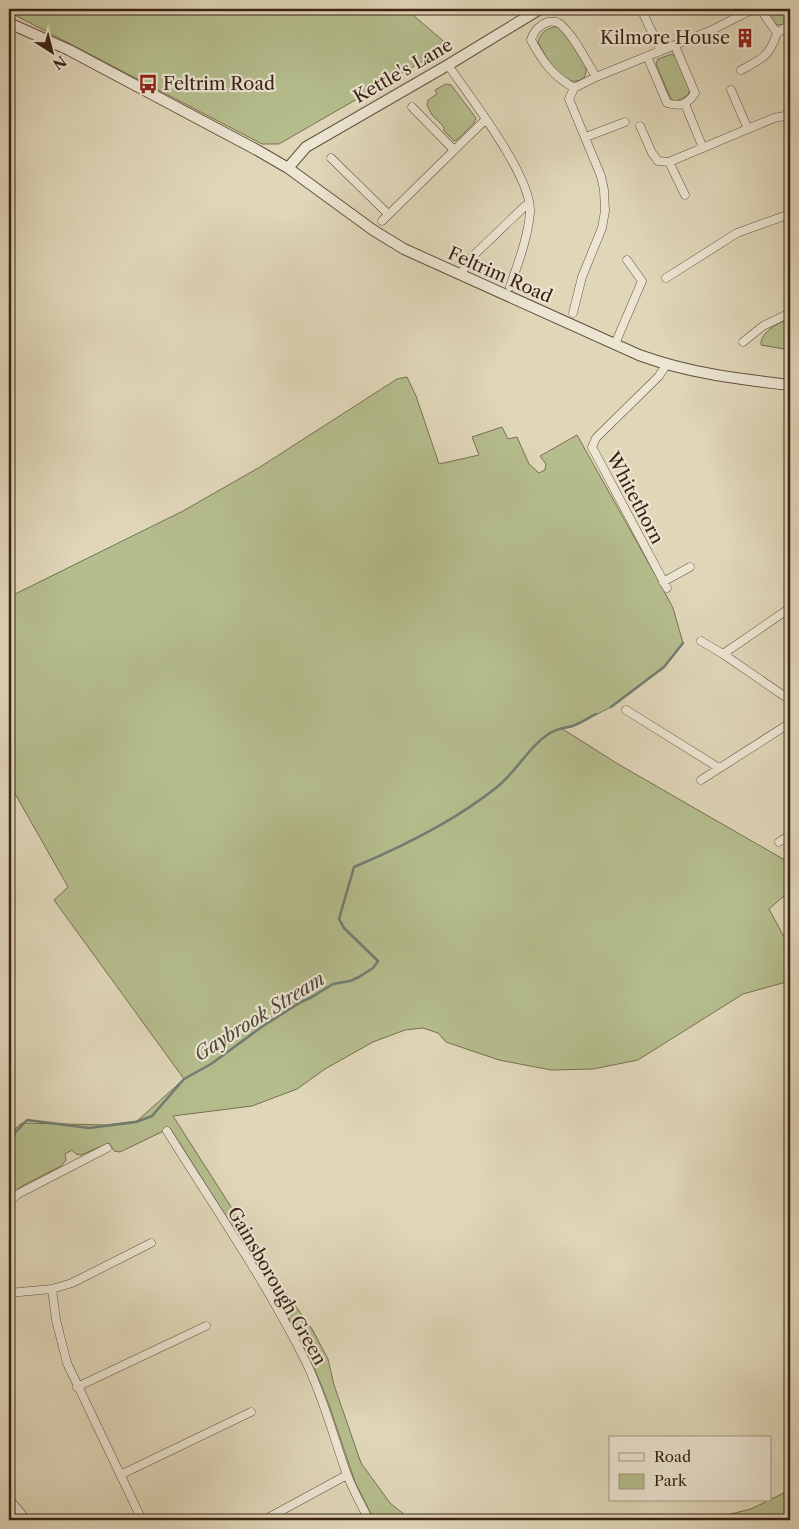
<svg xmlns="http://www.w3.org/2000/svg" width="799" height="1529" viewBox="0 0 799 1529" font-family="'Libre Caslon Text',serif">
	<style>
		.green { fill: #b5bd8d; stroke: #787051 }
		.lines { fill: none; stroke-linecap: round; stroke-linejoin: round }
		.stream { stroke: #717d73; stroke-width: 2.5 }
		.minor-casing { stroke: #65503e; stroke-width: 9 }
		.tertiary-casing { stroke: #65503e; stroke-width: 12 }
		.minor { stroke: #ebe5d2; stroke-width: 8 }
		.tertiary { stroke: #ebe5d2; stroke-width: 10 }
		.labels { text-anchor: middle; stroke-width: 4.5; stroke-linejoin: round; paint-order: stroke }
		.poi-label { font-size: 18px; fill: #3c2315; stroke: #ebe5d2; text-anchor: end }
		.street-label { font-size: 18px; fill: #3c2315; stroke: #ebe5d2 }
		.water-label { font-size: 19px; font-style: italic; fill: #52483c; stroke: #ebe5d2 }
	</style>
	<rect width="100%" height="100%" fill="#e0d7b9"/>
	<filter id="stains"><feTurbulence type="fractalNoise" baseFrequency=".004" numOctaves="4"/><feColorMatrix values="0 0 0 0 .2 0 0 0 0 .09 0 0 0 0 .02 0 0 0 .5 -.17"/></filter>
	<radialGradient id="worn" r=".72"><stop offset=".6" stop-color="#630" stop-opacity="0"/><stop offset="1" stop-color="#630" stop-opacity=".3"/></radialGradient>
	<path class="green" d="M9 9H406L449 46 279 144H262L9 12Z
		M766 9H790V21C774 30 774 22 766 9Z
		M557 26C565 33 586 59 586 70 586 73 585 76 584 78 563 92 546 57 538 42 541 31 547 29 557 26Z
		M672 54 676 57 690 89 688 95 677 101 672 100 669 95 656 64 658 59Z
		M446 84 451 85 476 118 474 123 457 140 454 141 444 131V127L432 115 427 105 428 100 437 94 435 90Z
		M790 319V350L761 345C760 332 779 322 790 319Z
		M407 377 416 396 439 464 479 455 472 437 502 427 508 439 517 437 529 464 539 473 545 470 546 464 540 456 577 435 657 578 673 608 683 643 664 667 611 707 572 727 561 728 618 764 790 863V891L769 909 790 948V981L743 994 638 1060 593 1069 551 1070 499 1060 446 1042 438 1033 423 1028 405 1030 373 1042 325 1069 297 1089 252 1106 173 1116 286 1293 312 1329 328 1359 334 1385 361 1463 390 1503 411 1520H374L355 1482 328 1402 313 1365 289 1319 262 1273 170 1128 120 1152 114 1151 109 1143 81 1155 76 1154 72 1150 65 1154 66 1160 61 1166 22 1186 9 1196V1134L22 1123 106 1125 137 1121 184 1079 54 900 68 887 9 783V597L183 511 260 467 397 379Z
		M790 1490V1520H707L751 1509Z"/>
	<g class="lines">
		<path class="stream" d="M611 707 664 667 683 643
			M9 1139 27 1120 89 1128 136 1122 152 1116 184 1079 211 1064 263 1026 301 1002 312 997 333 984 350 981 359 977 373 968 378 961 344 928 339 919 354 867C404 846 455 821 497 787 517 771 529 746 550 733 560 727 563 729 572 726 580 724 588 718 596 714"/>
		<defs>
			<path id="minor" d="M641 9 661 51
				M760 9 777 33
				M777 33 790 25
				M647 56 667 103C681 107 687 105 695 93L675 46
				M448 65C469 96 532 176 530 212 528 238 518 263 510 287
				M741 70C763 58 769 57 777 33
				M574 88 596 77 712 30 753 9
				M574 88C552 75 543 62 531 40 533 33 536 29 542 25 547 21 555 20 560 24 573 34 587 62 596 77
				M731 90 748 129
				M685 104 703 148
				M412 107 453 149
				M640 126 652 153 658 161 669 162
				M586 137 625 122
				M331 158 388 214
				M685 195 669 162 774 118 790 115
				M382 221 486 119
				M460 275 473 256 525 206 529 204
				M666 278 737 233 790 214
				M573 313 582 277 602 228 605 211 604 190 601 176 569 99 574 88
				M743 342 763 326 790 313
				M615 344 642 281 627 260
				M666 365 659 376 596 438 592 447 667 588
				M663 582 690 567
				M701 641 723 654 790 700
				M723 654 790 608
				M626 710 719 768
				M701 780 790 723
				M779 842 790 835
				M167 1131C214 1207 266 1281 306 1362 323 1397 333 1435 346 1472 352 1489 361 1504 369 1520
				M9 1202 18 1194 107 1148
				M52 1289 56 1320 67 1363 142 1520
				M9 1293 52 1289 72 1283 151 1243
				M77 1387 206 1326
				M120 1475 251 1412
				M9 1499 25 1518
				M264 1520 347 1475"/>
			<path id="tertiary" d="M9 23 69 50 257 150 288 168 373 230 404 249 639 355C688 373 738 379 790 385
				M288 168 306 147 448 65 540 9"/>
		</defs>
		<use href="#minor" class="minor-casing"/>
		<use href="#tertiary" class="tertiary-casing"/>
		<use href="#minor" class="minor"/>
		<use href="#tertiary" class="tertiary"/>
	</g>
	<defs>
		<symbol id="building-bare" viewBox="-9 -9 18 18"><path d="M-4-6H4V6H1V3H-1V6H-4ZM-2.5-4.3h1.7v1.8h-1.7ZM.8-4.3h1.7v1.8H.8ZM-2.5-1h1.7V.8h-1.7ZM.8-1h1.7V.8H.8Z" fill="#8f2418" stroke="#ebe5d2" stroke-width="2.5" paint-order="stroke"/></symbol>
		<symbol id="bus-bare" viewBox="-9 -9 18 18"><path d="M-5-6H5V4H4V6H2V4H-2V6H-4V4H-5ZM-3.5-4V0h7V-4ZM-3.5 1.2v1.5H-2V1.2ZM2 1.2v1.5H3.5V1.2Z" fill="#8f2418" stroke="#ebe5d2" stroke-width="2.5" paint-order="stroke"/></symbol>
	</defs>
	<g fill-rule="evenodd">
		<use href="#building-bare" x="731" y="24" width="28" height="28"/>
		<use href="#bus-bare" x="134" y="70" width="28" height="28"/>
	</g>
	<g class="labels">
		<g class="poi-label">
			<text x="730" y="44">Kilmore House</text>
			<text x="163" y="90" text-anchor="start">Feltrim Road</text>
		</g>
		<g class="street-label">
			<text transform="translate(403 71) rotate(-30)" y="6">Kettle's Lane</text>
			<text transform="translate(500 275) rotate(24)" y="6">Feltrim Road</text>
			<text transform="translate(635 498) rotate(62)" y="6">Whitethorn</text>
			<text transform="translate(277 1286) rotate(60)" y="6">Gainsborough Green</text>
		</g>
		<g class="water-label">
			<text transform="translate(259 1016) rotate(-32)" y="7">Gaybrook Stream</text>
		</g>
	</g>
	<rect width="799" height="1529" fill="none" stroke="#e0d7b9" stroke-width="30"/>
	<rect x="10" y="10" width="779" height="1509" fill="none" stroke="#3c2315" stroke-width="2.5"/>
	<rect x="15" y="15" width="769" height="1499" fill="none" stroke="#3c2315"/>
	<rect x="609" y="1436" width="162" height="65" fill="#ebe5d2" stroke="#a59786"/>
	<rect x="619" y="1453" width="25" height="8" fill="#ebe5d2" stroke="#a59786"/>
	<text x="654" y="1462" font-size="15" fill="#3c2315">Road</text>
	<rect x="619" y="1474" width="25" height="15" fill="#b5bd8d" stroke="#a59786"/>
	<text x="654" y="1486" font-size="15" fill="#3c2315">Park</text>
	<g transform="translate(52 52) rotate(144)" stroke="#ebe5d2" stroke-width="4" paint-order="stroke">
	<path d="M0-4L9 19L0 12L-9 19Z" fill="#3c2315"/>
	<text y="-8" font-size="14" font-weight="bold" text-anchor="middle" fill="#3c2315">N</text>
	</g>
	<rect width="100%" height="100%" filter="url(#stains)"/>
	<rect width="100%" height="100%" fill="url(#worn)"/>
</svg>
